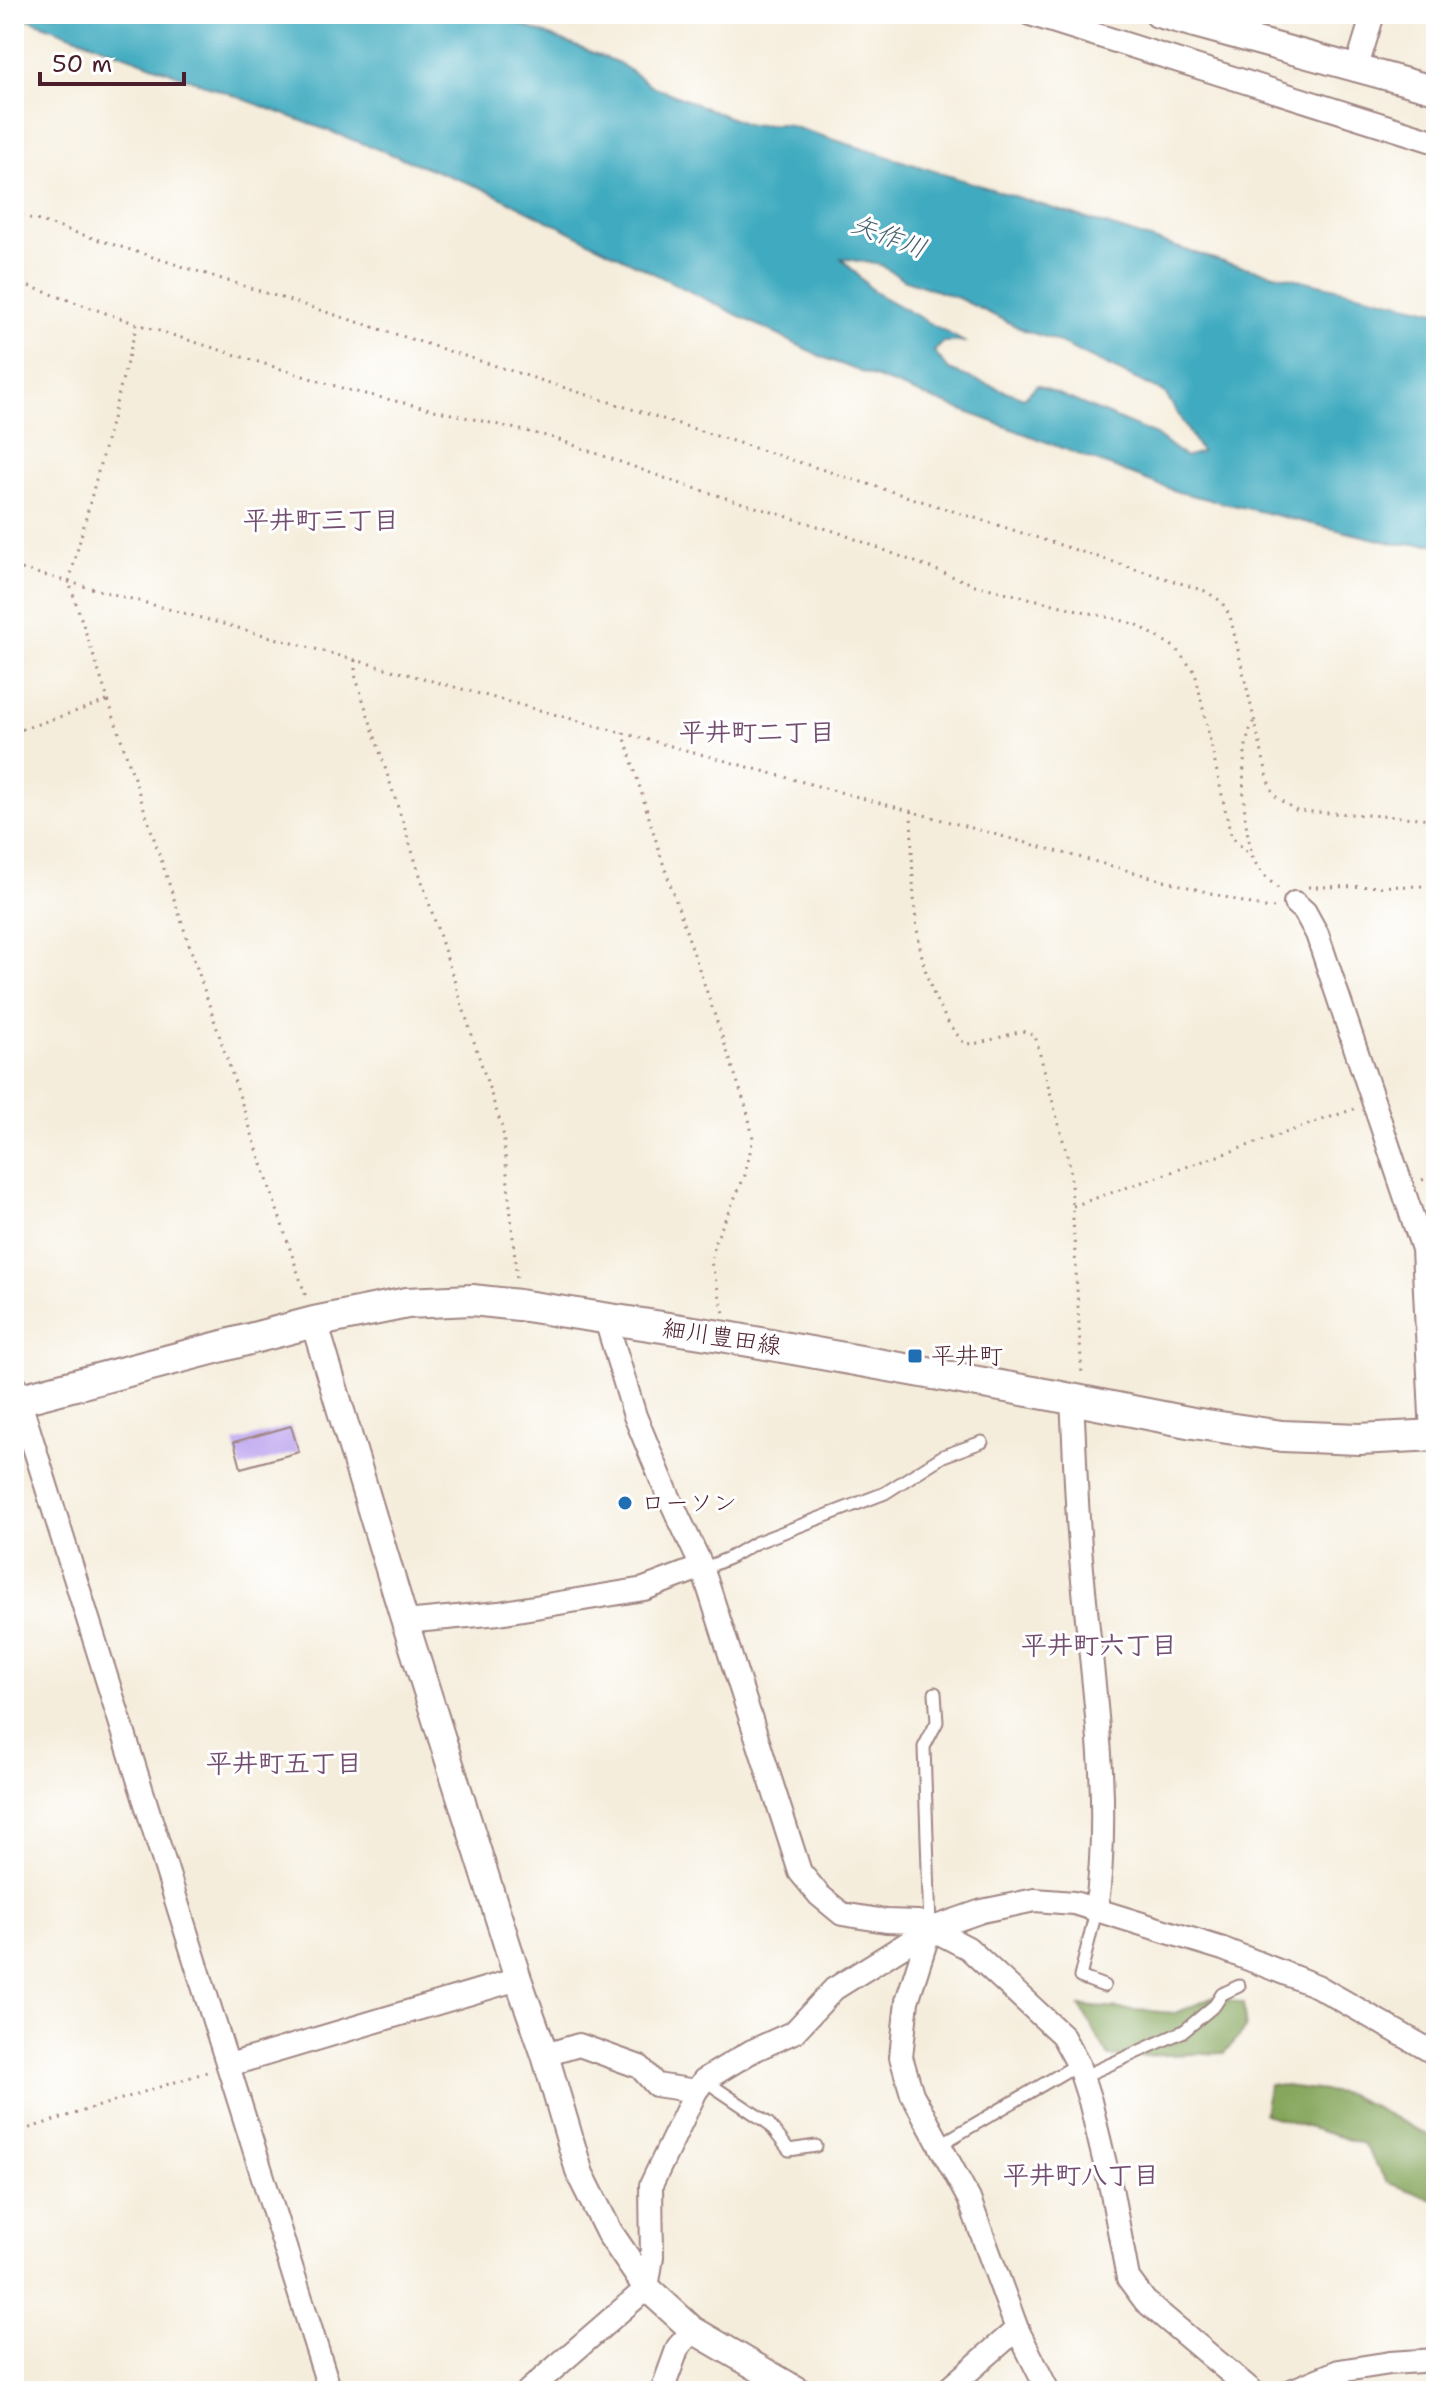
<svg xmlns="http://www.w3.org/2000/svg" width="1450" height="2405" viewBox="0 0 1450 2405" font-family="'Shantell Sans','Klee One',sans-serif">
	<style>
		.forest { fill: #84a55a; stroke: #676242; stroke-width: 2 }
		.water { fill: #40abc0; stroke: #456576; stroke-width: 2; fill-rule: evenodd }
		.building { fill: #bba3ee }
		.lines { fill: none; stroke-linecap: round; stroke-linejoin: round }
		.service-casing { stroke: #a08683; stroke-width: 15 }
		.minor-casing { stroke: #a08683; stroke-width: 26 }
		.tertiary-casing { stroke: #a08683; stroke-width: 30 }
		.secondary-casing { stroke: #a08683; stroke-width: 34 }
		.path { stroke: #a08683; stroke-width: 3; stroke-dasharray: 2 6; stroke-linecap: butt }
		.service { stroke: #fff; stroke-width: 11 }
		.minor { stroke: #fff; stroke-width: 22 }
		.tertiary { stroke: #fff; stroke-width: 26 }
		.secondary { stroke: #fff; stroke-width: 30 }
		.poi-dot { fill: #1f6fb2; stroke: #fff; stroke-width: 3 }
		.labels { text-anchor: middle; stroke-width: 6; stroke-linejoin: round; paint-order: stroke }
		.street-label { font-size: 24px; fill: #4a1f2b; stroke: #fff }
		.poi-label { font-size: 24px; fill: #4a1f2b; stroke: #fff; text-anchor: start }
		.water-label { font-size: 26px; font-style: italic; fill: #465e6e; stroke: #fff }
		.neighbourhood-label { font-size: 26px; font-weight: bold; fill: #724d6f; stroke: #fff }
	</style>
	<rect width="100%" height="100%" fill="#fff"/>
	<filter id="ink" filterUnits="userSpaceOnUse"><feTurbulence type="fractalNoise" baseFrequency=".0125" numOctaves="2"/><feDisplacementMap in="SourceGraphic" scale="16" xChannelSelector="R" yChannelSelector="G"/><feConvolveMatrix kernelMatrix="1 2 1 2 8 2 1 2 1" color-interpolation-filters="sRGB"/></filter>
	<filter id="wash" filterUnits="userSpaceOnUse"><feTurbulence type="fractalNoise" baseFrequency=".006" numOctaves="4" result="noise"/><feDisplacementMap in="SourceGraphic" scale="32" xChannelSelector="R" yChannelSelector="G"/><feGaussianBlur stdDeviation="1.8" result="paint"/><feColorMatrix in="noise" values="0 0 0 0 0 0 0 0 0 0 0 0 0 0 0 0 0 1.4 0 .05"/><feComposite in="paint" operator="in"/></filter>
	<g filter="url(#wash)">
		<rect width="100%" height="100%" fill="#f5eddb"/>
		<path class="forest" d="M1214 1997 1243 2003 1246 2029 1224 2053 1109 2057 1080 2006 1175 2013Z
			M1269 2084 1348 2094 1436 2139V2201L1387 2182 1363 2144 1264 2114Z"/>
		<path class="water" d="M15 14H494L619 63 652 86 748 125 784 124 1227 263 1436 311V544H1397L1178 492 822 357 482 188ZM841 258 881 265 903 279 958 298 1026 331 1052 339 1165 393 1201 452 1185 457 1156 435 1037 385 1024 398 949 370 934 351 944 342H964L874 292Z"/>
		<g id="blocks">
			<path class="building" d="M291 1426 299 1452 241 1468 234 1442Z"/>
		</g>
	</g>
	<g filter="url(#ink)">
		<use href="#blocks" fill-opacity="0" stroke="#a08683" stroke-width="2"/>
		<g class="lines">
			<defs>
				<path id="service" d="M703 1569 729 1558 755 1543 885 1493 943 1456 982 1442
					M1096 1911 1080 1977 1104 1986
					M930 1928 924 1747 937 1722 935 1693
					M1082 2077 1184 2031 1215 2005 1222 1994 1239 1986
					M704 2080 768 2123 789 2150 816 2146
					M941 2144 1078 2064"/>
				<path id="minor" d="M1030 14 1436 142
					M1356 70 1373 14
					M1295 903 1305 912 1317 934 1423 1249 1432 1436
					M606 1320 635 1416 667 1493 702 1567 800 1872 819 1895 842 1914 886 1921 918 1922 968 1948 1062 2035 1078 2064 1090 2101 1112 2193 1128 2278 1145 2301 1252 2391
					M14 1383 330 2391
					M1072 1399C1075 1452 1076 1505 1081 1558 1091 1676 1113 1793 1096 1911
					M405 1622 499 1613 644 1589 702 1567
					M930 1929 907 2001 901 2057 912 2094 969 2199 1017 2329 1048 2391
					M545 2055 579 2045 640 2067 656 2085 696 2091
					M229 2065 518 1979
					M528 2391 647 2288 652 2257 651 2185 696 2091 704 2080 752 2051 794 2032 834 1989 930 1929 982 1911 1035 1900 1074 1903 1223 1949 1317 1986 1436 2054
					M662 2391 678 2347 693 2330
					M946 2391 1017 2329
					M1291 2391 1339 2371 1390 2363 1436 2360"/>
				<path id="tertiary" d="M1158 14 1436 90
					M314 1322 405 1622 518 1979 545 2055 580 2174 609 2232 647 2288 693 2330 798 2391"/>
				<path id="secondary" d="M14 1401 314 1322 407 1303 472 1300 519 1305 727 1337 1056 1396 1193 1423 1282 1436 1359 1439 1436 1435"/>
			</defs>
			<use href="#service" class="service-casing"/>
			<use href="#minor" class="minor-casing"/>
			<use href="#tertiary" class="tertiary-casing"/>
			<use href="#secondary" class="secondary-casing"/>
			<path class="path" d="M14 213 1205 591 1221 601 1230 616 1270 787 1277 798 1297 811 1436 819
				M14 281 137 324 348 390 551 437 684 485 837 532 975 585 1136 624 1174 647 1195 672 1231 836 1254 860
				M137 324 69 582 307 1300
				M14 567 1269 909 1276 907
				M355 660V675L503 1131 517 1280
				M1254 722C1237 746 1243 836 1255 862 1261 874 1270 881 1280 890
				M14 732 107 701
				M623 732 661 857 747 1110 753 1138 745 1175 715 1242 711 1262 724 1313
				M911 811C914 889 908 982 965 1044L980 1043 1022 1031 1035 1036 1070 1166 1082 1377
				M1308 887 1436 886
				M1422 1180 1436 1175
				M1073 1206 1354 1109
				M14 2133 210 2071"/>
			<use href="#service" class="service"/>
			<use href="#minor" class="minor"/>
			<use href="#tertiary" class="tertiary"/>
			<use href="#secondary" class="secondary"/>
		</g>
	</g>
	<g class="poi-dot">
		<rect x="907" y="1348" width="16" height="16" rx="4"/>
		<circle cx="625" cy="1503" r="8"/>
	</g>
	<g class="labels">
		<g class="street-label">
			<text transform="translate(722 1337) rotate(9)" y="8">細川豊田線</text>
		</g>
		<g class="poi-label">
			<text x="931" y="1364">平井町</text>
			<text x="641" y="1511">ローソン</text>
		</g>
		<g class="water-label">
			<text transform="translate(889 236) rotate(21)" y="9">矢作川</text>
		</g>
		<g class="neighbourhood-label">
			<text x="321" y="529">平井町三丁目</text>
			<text x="757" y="741">平井町二丁目</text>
			<text x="1099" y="1654">平井町六丁目</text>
			<text x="284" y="1772">平井町五丁目</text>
			<text x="1081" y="2184">平井町八丁目</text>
		</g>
	</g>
	<rect width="1450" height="2405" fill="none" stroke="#fff" stroke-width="48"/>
	<path d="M40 72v12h144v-12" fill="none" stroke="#4a1f2b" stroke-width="4"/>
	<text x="52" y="72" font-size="24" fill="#4a1f2b" stroke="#ffffff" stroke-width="6" paint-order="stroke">50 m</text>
</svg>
